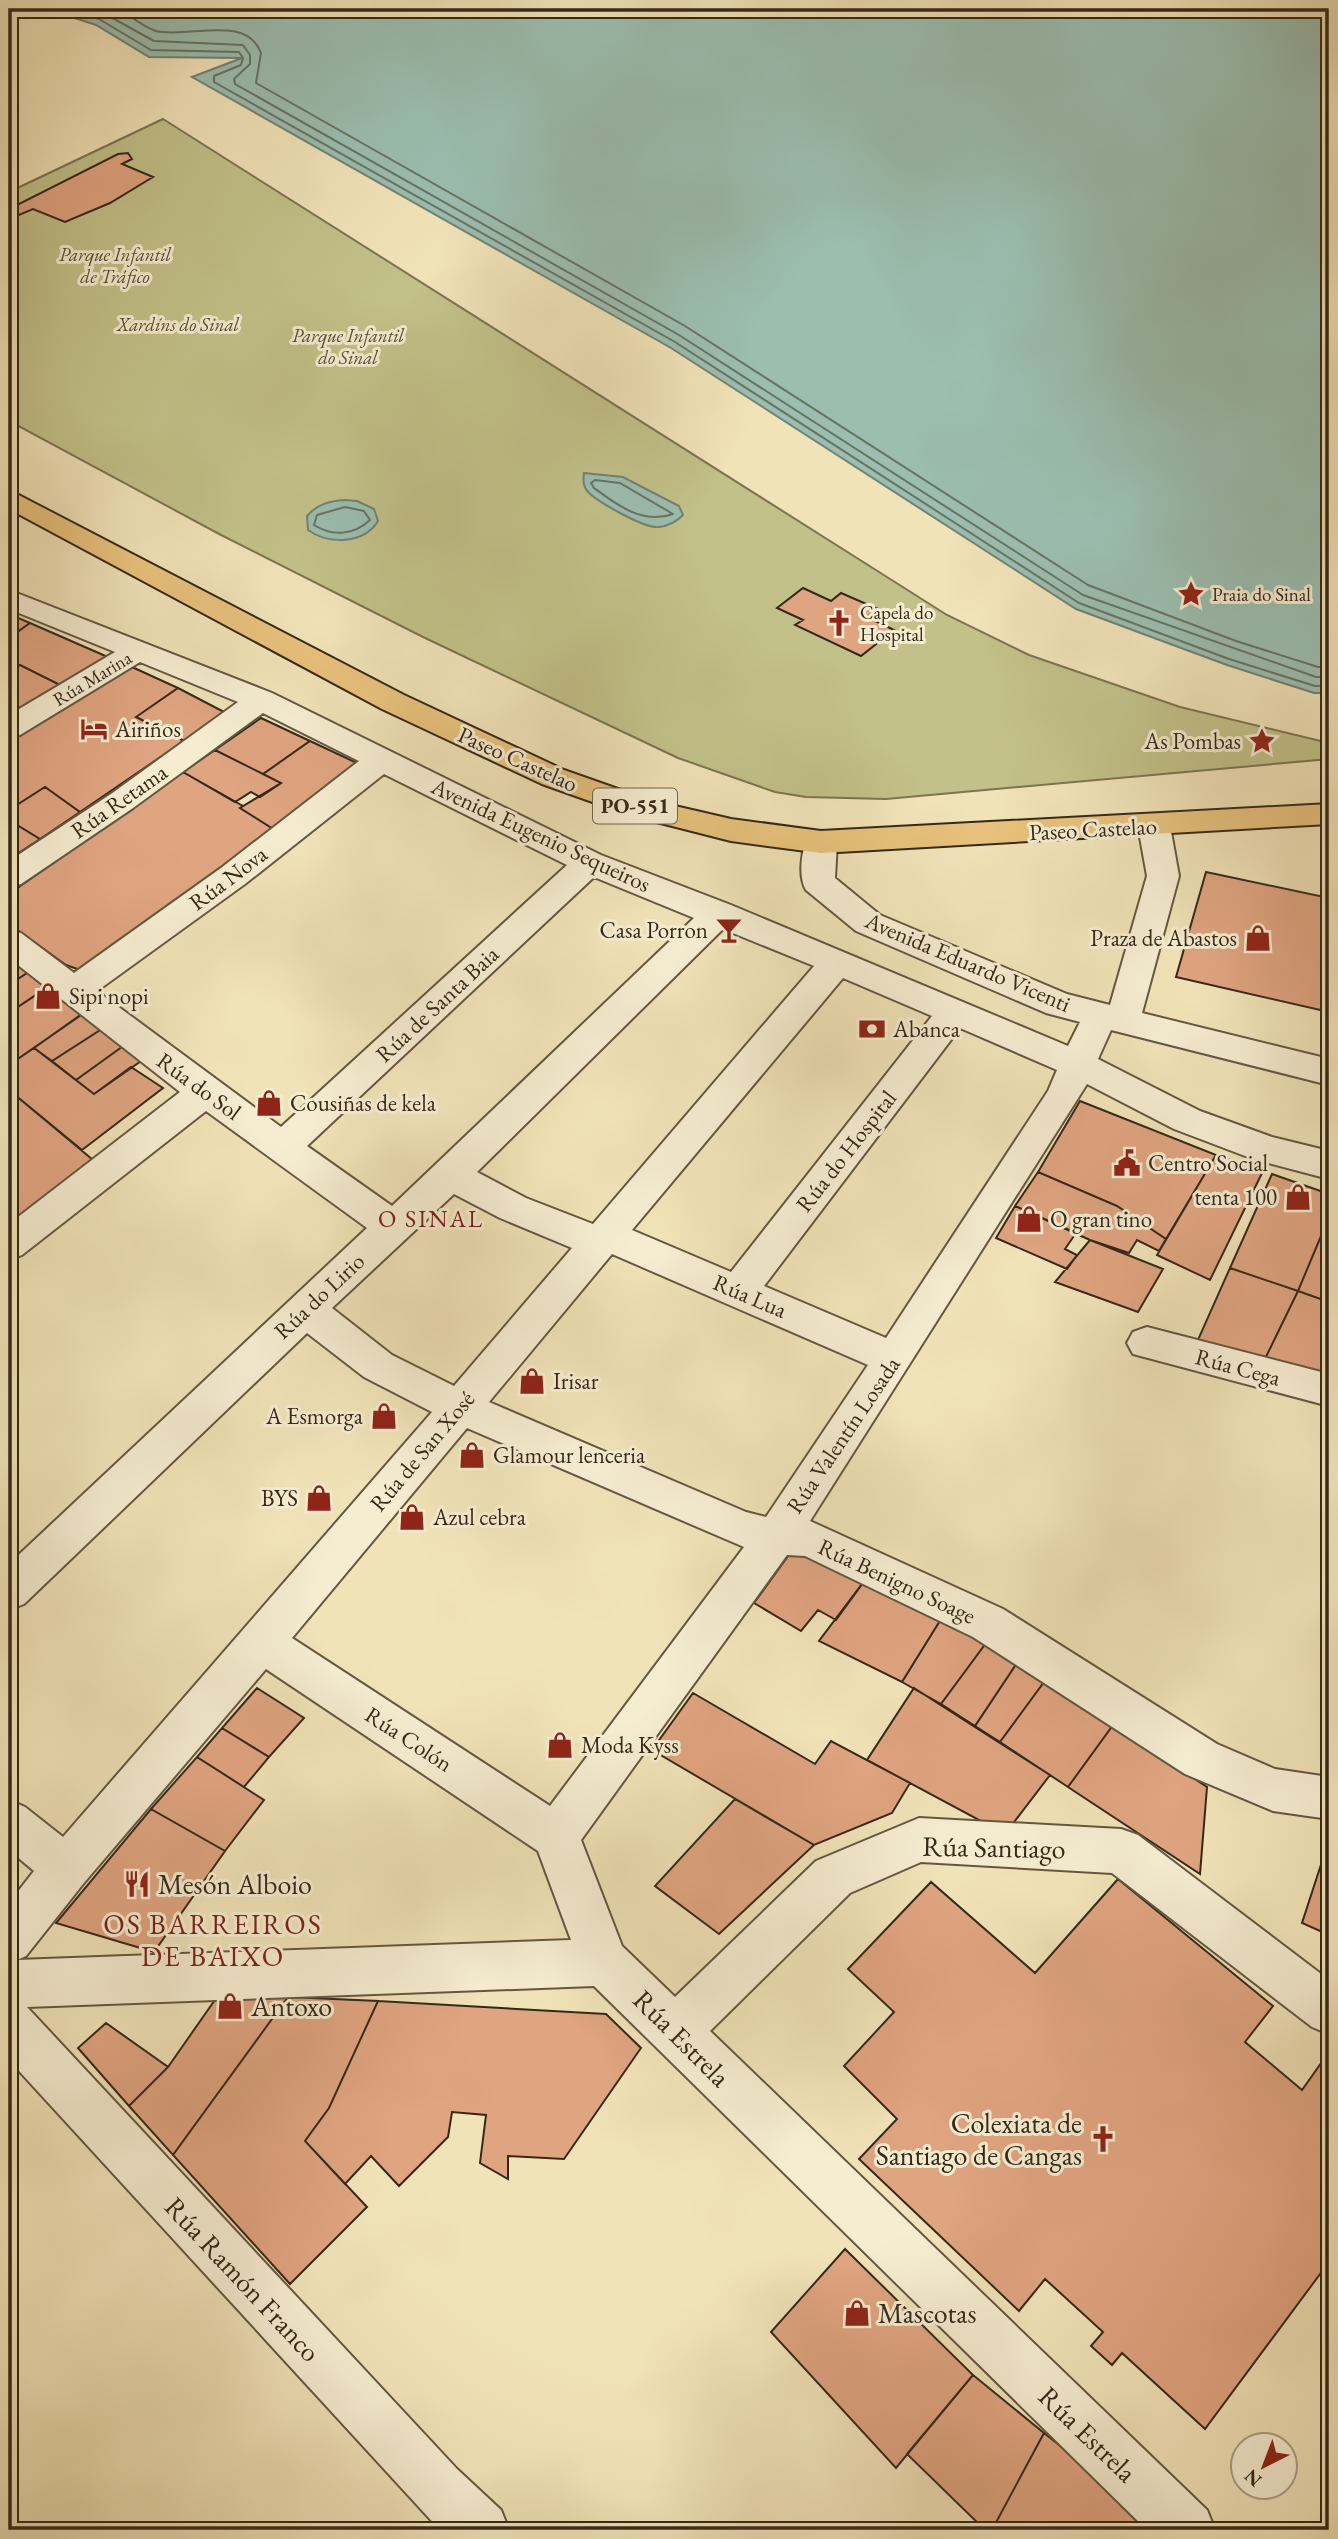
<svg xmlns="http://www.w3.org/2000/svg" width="1338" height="2539" viewBox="0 0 1338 2539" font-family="'EB Garamond',serif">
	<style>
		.green { fill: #c2c189; stroke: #7c7451; stroke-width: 2 }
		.water { fill: #9bbeb0; stroke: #728274; stroke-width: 2 }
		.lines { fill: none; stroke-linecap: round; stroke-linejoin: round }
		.shore { stroke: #687364; stroke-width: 2 }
		.building { fill: #dfa480; stroke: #352819; stroke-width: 2 }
		.street-casing { stroke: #645741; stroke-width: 4 }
		.primary-casing { stroke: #352819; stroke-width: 4 }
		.street { fill: #f6edd1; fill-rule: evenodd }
		.primary { fill: #e8c27c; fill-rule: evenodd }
		.labels { text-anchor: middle; stroke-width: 6; stroke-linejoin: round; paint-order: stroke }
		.far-park-label { font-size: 19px; font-style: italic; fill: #584e35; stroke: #f6edd1 }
		.far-poi-label { font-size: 19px; fill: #352819; stroke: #f6edd1; text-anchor: start }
		.far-street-label { font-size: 19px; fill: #352819; stroke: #f6edd1 }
		.shield { fill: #f6edd1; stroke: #6f6350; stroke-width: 2 }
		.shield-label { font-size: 21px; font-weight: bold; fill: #352819 }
		.poi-label { font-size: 23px; fill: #352819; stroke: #f6edd1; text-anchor: start }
		.street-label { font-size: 23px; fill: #352819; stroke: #f6edd1 }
		.neighbourhood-label { font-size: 24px; letter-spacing: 2px; fill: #7a1f14; stroke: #f6edd1 }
		.near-street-label { font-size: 28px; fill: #352819; stroke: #f6edd1 }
		.near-poi-label { font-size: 28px; fill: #352819; stroke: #f6edd1; text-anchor: start }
		.near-neighbourhood-label { font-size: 28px; letter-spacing: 2px; fill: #7a1f14; stroke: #f6edd1 }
	</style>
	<rect width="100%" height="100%" fill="#f1e3b8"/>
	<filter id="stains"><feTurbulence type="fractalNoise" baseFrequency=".00286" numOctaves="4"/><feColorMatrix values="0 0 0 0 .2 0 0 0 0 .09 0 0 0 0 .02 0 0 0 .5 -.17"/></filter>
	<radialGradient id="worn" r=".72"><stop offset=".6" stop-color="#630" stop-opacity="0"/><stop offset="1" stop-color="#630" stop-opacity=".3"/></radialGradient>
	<path class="green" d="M163 119 947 615 1029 655 1180 707 1329 743V759L886 799 806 797 775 792 678 758 423 637 221 535 9 421V192Z"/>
	<path class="water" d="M47 9H1329V693H1314L1227 665 1076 609 671 348 192 77 242 58 149 57 96 25Z
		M584 473 623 477 679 506 683 515C677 521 668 526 659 527 645 529 600 503 589 493 583 487 583 481 584 473Z
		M345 500 357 501 374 509 378 521C364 544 329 545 308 530L307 516C317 504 330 501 345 500Z"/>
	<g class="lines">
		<path class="shore" d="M69 9 99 19 151 50 239 52 243 58 241 65 214 76V82L675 342 1079 603 1229 659 1315 686H1329
			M96 9 154 41 243 45 250 55V64L234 79 235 84 679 335 1083 595 1316 677H1329
			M119 9C131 16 143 27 156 31 187 39 246 13 261 53L256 83 685 326 1088 585 1236 641 1318 667H1329
			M595 480 620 483 673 514C643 525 617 505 594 488L591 483Z
			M345 507 364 511 370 520C354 535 333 537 314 525L317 515Z"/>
	</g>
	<path class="building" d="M128 153 132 159 122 164 153 177 110 203 65 222 33 209 19 215 9 212 11 208 118 154Z
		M803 588 831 601 841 593 878 609 867 617 894 630 861 656 795 625 803 620 777 608Z
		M9 614 30 623 9 638Z
		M30 623 110 658 62 686 20 665 9 671V638Z
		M20 665 62 686 11 716 9 671Z
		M132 667 178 688 136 717 184 741 80 812 45 787 9 810V741Z
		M178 688 224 712 184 741 136 717Z
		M261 718 310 741 263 774 215 750Z
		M310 741 359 764 278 832 240 808 281 783 263 774Z
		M215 750 281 783 260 797 251 792 235 802 183 772Z
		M183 772 243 806 240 808 278 832 80 970 66 965 9 924V894Z
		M45 787 80 812 40 839 9 820V810Z
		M9 820 40 839 14 856 9 853Z
		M1206 872 1329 898V1012L1176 977Z
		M9 955 30 971 9 985Z
		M30 971 51 985 9 1013V985Z
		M46 988 84 1013 9 1065V1013Z
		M86 1011 105 1027 52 1061 34 1048Z
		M105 1027 126 1044 76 1080 52 1061Z
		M126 1044 144 1059 94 1094 76 1080Z
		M34 1048 94 1094 131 1067 163 1088 82 1150 9 1090V1065Z
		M9 1090 99 1165 9 1231Z
		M1080 1101 1216 1155 1166 1239 1117 1206 1038 1172Z
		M1216 1155 1263 1171 1210 1280 1157 1255Z
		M1038 1172 1117 1206 1166 1239 1159 1251 1137 1240 1129 1253 1090 1240 1015 1206Z
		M1272 1174 1329 1194V1217L1298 1291 1230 1268Z
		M1015 1206 1076 1233 1065 1249 1077 1255 1067 1269 996 1238Z
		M1329 1217V1302L1298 1291Z
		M1090 1240 1163 1269 1138 1312 1055 1282Z
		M1230 1268 1298 1291 1264 1361 1197 1342Z
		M1298 1291 1329 1302V1378L1264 1361Z
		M796 1545 865 1580 836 1620 818 1610 801 1631 754 1603Z
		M865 1580 943 1616 902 1682 819 1641Z
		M943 1616 986 1643 941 1704 902 1682Z
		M986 1643 1017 1663 975 1726 941 1704Z
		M1017 1663 1044 1682 1000 1742 975 1726Z
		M1044 1682 1113 1725 1068 1787 1000 1742Z
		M257 1688 304 1718 269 1757 222 1728Z
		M914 1688 1050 1775 1005 1834 867 1760Z
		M693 1693 815 1764 831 1741 910 1783 892 1813 814 1845 652 1750Z
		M1113 1725 1207 1787 1200 1874 1068 1787Z
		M222 1728 269 1757 244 1787 197 1757Z
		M197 1757 264 1800 225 1851 151 1809Z
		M735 1799 814 1845 719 1934 655 1886Z
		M151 1809 225 1851 154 1952 56 1923Z
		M1329 1840V1935L1302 1923Z
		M1118 1879 1273 2006 1245 2042 1302 2090 1329 2052V2262L1205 2429 1122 2353 1112 2365 1091 2346 1103 2332 1045 2279 1019 2311 859 2159 897 2119 844 2066 894 2012 848 1969 931 1882 1035 1973Z
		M217 1997H288L173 2155 129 2106 168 2067Z
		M288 1997 378 2001 329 2108 305 2141 367 2207 290 2284 173 2155Z
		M378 2001 606 2014 641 2048 564 2159 508 2156V2179L480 2163 486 2115 452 2112 448 2137 399 2186 371 2156 345 2184 305 2141 329 2108Z
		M106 2023 168 2067 129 2106 78 2048Z
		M845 2249 973 2375 896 2468 771 2332Z
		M973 2375 1044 2433 992 2530H985L907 2454Z
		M1044 2433 1166 2530H992Z"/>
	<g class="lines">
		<defs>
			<path id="street" d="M9 590 272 693 601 855 731 905 1068 1046 1080 1022 1046 1013 856 931 806 890C798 877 801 848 810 834L821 831 832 834 837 842 835 878 880 915 1067 994 1110 1005 1147 876 1138 826 1143 819 1154 816 1165 819 1170 826 1179 876 1142 1013 1329 1059V1085L1111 1030 1098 1059 1200 1111 1272 1137 1329 1151V1179L1253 1159 1174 1129 1087 1084 810 1521 1003 1609 1217 1744 1275 1769 1329 1777V1819L1273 1811 1185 1774 973 1637 805 1556 787 1555 581 1840 622 1946 675 1997 816 1861 919 1818 1121 1829 1138 1835 1329 1980V2034L1312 2027 1112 1873 921 1862 850 1893 710 2031 1207 2510 1215 2530H1147L594 1986 27 2007 457 2469 501 2510 509 2530H440L9 2060V1903L34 1871 9 1850V1800L25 1807 63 1837 432 1412 364 1377 307 1333 24 1604 9 1610V1564L367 1228 206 1111 22 1255 9 1260V1224L180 1092 9 958V930L21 933 74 973 221 868 359 761 263 713 133 808 21 884 9 887V861L111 794 238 702 140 662 20 735 9 738V715L115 652 9 609ZM384 774 567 865 281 1127 97 991 245 884ZM594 877 694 918 392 1206 307 1146ZM723 929 814 966 593 1224 526 1198 477 1172ZM843 978 932 1016 731 1272 632 1230ZM960 1028 1057 1070 1048 1091 886 1338 764 1286ZM454 1194 500 1218 572 1248 454 1386 392 1355 332 1308ZM612 1254 868 1365 766 1517 746 1512 489 1402ZM467 1428 744 1547 550 1806 292 1638ZM266 1669 538 1851 571 1940 17 1960 26 1956 83 1884Z
				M1147 1327 1329 1374V1406L1133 1354 1127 1343 1133 1332Z"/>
			<path id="primary" d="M9 490 404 695 564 770 649 800 731 819 821 831 1329 804V824L821 853 731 841 629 815 542 784 382 709 9 509Z"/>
		</defs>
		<use href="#street" class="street-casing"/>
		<use href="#primary" class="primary-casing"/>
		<use href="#street" class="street"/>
		<use href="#primary" class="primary"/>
	</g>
	<defs>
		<symbol id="sight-bare" viewBox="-9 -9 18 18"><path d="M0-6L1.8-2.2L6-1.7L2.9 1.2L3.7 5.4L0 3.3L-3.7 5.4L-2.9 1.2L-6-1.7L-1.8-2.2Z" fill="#8f2418" stroke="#f6edd1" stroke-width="2.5" paint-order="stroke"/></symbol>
		<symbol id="church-bare" viewBox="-9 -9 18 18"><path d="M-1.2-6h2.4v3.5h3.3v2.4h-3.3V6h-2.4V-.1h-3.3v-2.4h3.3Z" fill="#8f2418" stroke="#f6edd1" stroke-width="2.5" paint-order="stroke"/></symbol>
		<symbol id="hotel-bare" viewBox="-9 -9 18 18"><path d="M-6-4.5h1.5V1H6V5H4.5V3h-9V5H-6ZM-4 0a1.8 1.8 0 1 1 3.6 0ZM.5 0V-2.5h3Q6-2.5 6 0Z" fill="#8f2418" stroke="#f6edd1" stroke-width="2.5" paint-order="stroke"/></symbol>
		<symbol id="bar-bare" viewBox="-9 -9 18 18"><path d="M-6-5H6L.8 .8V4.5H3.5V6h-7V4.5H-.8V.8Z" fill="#8f2418" stroke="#f6edd1" stroke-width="2.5" paint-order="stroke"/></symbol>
		<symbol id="shop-bare" viewBox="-9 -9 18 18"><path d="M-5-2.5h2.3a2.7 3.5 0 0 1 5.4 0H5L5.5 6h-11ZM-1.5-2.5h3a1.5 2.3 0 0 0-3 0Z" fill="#8f2418" stroke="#f6edd1" stroke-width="2.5" paint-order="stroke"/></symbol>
		<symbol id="bank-bare" viewBox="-9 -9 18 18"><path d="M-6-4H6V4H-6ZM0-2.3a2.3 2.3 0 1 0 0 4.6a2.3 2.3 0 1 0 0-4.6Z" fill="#8f2418" stroke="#f6edd1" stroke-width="2.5" paint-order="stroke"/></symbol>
		<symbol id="civic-bare" viewBox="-9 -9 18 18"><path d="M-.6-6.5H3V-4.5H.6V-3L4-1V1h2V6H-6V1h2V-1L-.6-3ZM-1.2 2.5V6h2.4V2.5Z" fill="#8f2418" stroke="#f6edd1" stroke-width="2.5" paint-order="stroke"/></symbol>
		<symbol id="restaurant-bare" viewBox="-9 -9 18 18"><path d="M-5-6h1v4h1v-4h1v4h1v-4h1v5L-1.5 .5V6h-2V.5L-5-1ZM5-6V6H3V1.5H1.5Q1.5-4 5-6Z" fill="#8f2418" stroke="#f6edd1" stroke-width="2.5" paint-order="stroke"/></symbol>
	</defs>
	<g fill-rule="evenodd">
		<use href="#sight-bare" x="1172" y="575" width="38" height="38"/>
		<use href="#church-bare" x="820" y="604" width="38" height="38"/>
		<use href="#hotel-bare" x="75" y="710" width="38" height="38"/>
		<use href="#sight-bare" x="1243" y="722" width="38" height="38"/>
		<use href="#bar-bare" x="710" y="911" width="38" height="38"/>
		<use href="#shop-bare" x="1239" y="919" width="38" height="38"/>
		<use href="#shop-bare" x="29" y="977" width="38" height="38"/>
		<use href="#bank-bare" x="853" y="1010" width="38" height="38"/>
		<use href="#shop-bare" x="250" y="1084" width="38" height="38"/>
		<use href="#civic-bare" x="1108" y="1144" width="38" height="38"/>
		<use href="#shop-bare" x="1279" y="1178" width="38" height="38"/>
		<use href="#shop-bare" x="1010" y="1200" width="38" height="38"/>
		<use href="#shop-bare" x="513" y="1362" width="38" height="38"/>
		<use href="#shop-bare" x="365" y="1397" width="38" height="38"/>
		<use href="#shop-bare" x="453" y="1436" width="38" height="38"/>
		<use href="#shop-bare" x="300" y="1479" width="38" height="38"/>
		<use href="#shop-bare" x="393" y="1498" width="38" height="38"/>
		<use href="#shop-bare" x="541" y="1726" width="38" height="38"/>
		<use href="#restaurant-bare" x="118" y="1865" width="38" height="38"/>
		<use href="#shop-bare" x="211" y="1987" width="38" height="38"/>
		<use href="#church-bare" x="1084" y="2120" width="38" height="38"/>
		<use href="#shop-bare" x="838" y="2294" width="38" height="38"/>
	</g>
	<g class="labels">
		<g class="far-park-label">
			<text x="115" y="261">Parque Infantil<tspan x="115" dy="22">de Tráfico</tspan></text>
			<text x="178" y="331">Xardíns do Sinal</text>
			<text x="348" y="342">Parque Infantil<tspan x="348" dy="22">do Sinal</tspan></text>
		</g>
		<g class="far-poi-label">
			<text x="1212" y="601">Praia do Sinal</text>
			<text x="860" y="619">Capela do<tspan x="860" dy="22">Hospital</tspan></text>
		</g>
		<g class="far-street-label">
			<text transform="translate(92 678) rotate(-31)" y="7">Rúa Marina</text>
		</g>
		<rect class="shield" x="593" y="788.5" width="84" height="35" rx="5"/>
		<g class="shield-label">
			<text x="635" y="813">PO-551</text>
		</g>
		<g class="poi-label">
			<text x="115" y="737">Airiños</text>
			<text x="1241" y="749" text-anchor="end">As Pombas</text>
			<text x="708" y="938" text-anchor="end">Casa Porron</text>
			<text x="1237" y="946" text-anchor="end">Praza de Abastos</text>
			<text x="69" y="1004">Sipi nopi</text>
			<text x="893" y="1037">Abanca</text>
			<text x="290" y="1111">Cousiñas de kela</text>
			<text x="1148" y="1171">Centro Social</text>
			<text x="1277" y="1205" text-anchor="end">tenta 100</text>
			<text x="1050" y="1227">O gran tino</text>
			<text x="553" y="1389">Irisar</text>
			<text x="363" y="1424" text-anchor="end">A Esmorga</text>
			<text x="493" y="1463">Glamour lenceria</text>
			<text x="298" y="1506" text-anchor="end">BYS</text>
			<text x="433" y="1525">Azul cebra</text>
			<text x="581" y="1753">Moda Kyss</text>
		</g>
		<g class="street-label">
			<text transform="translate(518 759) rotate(24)" y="8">Paseo Castelao</text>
			<text transform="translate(119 801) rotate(-35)" y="8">Rúa Retama</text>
			<text transform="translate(1093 829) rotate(-3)" y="8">Paseo Castelao</text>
			<text transform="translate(541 835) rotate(25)" y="8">Avenida Eugenio Sequeiros</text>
			<text transform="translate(228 878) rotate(-37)" y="8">Rúa Nova</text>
			<text transform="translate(968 962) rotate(23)" y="8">Avenida Eduardo Vicenti</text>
			<text transform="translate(437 1004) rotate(-43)" y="8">Rúa de Santa Baia</text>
			<text transform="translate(199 1086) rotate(36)" y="8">Rúa do Sol</text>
			<text transform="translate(846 1151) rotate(-52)" y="8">Rúa do Hospital</text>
			<text transform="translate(319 1296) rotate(-43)" y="8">Rúa do Lirio</text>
			<text transform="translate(750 1296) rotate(23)" y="8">Rúa Lua</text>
			<text transform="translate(1238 1367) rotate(15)" y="8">Rúa Cega</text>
			<text transform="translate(843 1435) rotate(-56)" y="8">Rúa Valentín Losada</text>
			<text transform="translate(422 1451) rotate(-50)" y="8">Rúa de San Xosé</text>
			<text transform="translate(897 1581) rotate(25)" y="8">Rúa Benigno Soage</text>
			<text transform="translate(409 1739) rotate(33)" y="8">Rúa Colón</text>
		</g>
		<g class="neighbourhood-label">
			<text x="431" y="1227">O SINAL</text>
		</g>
		<g class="near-street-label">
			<text transform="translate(994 1847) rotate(1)" y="10">Rúa Santiago</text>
			<text transform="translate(682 2038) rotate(45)" y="10">Rúa Estrela</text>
			<text transform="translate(243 2279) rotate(47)" y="10">Rúa Ramón Franco</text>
			<text transform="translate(1088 2434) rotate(44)" y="10">Rúa Estrela</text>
		</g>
		<g class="near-poi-label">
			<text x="158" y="1894">Mesón Alboio</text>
			<text x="251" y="2016">Antoxo</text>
			<text x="1082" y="2133" text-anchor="end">Colexiata de<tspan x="1082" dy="32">Santiago de Cangas</tspan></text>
			<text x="878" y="2323">Mascotas</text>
		</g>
		<g class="near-neighbourhood-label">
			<text x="213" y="1934">OS BARREIROS<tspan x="213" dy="32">DE BAIXO</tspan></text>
		</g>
	</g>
	<rect width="1338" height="2539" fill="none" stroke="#f1e3b8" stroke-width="35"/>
	<rect x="10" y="10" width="1317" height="2518" fill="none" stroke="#352819" stroke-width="3.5"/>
	<rect x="18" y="18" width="1303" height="2504" fill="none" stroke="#352819" stroke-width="2"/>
	<g transform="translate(1264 2466) rotate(222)"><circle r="33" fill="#f6edd1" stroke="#a99e87" stroke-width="2"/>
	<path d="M0-5L12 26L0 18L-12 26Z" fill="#8f2418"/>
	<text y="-10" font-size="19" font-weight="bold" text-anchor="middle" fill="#352819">N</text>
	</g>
	<rect width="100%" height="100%" filter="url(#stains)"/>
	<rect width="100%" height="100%" fill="url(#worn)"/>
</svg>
